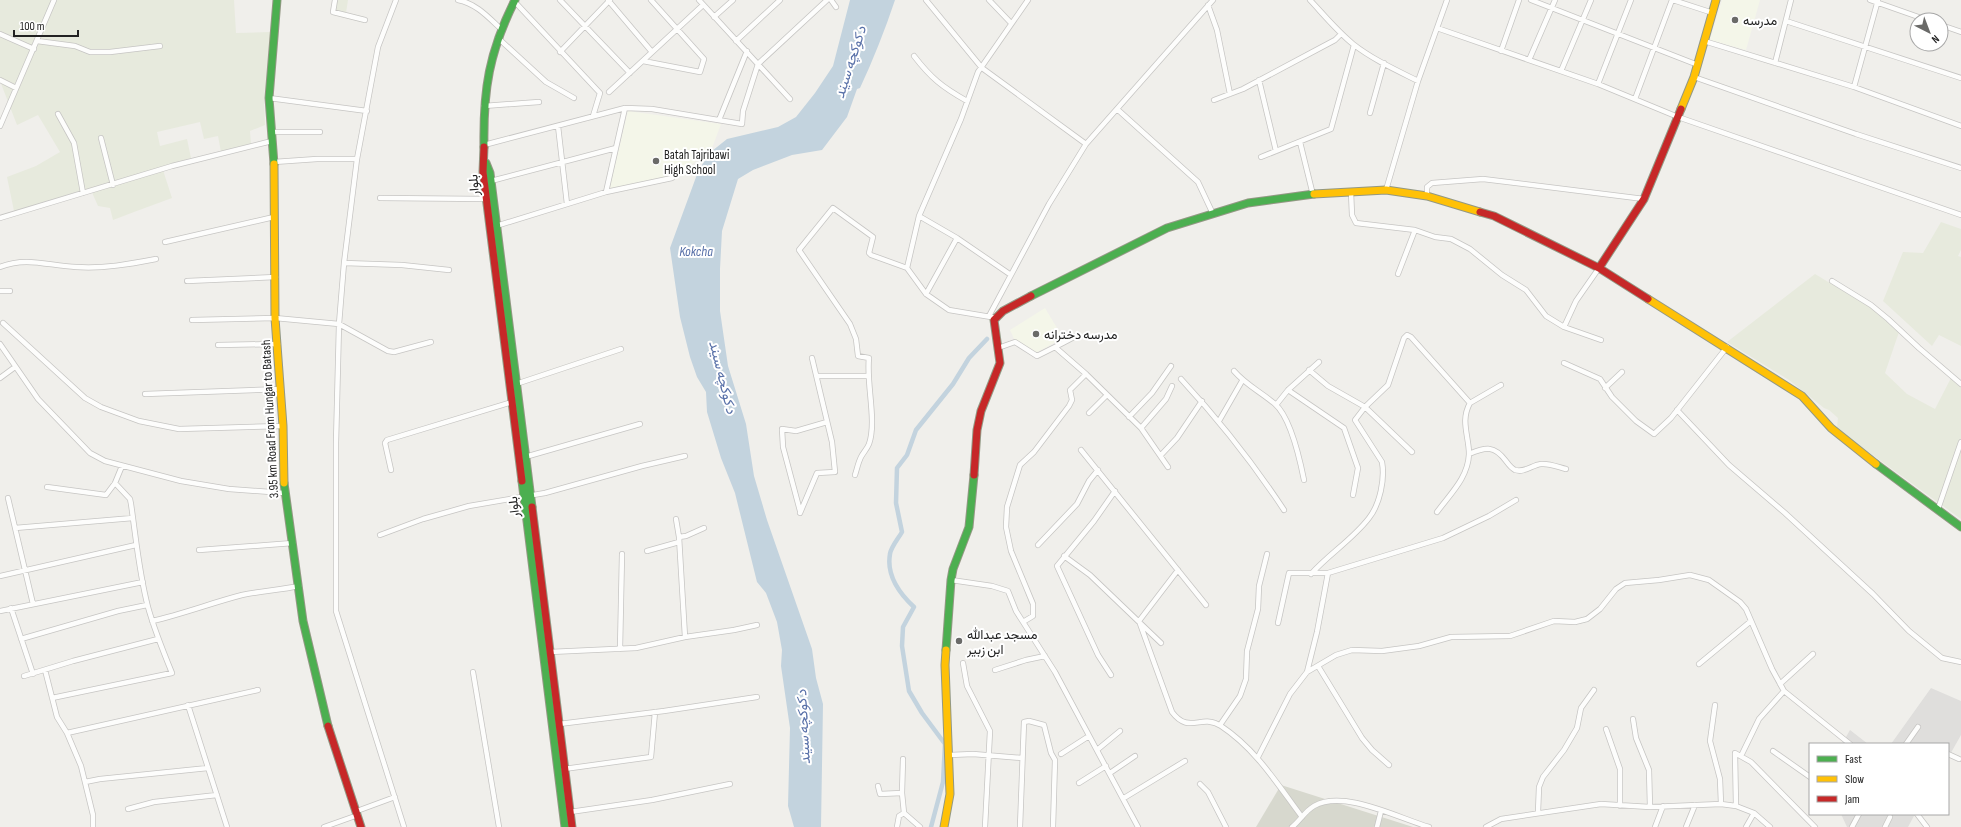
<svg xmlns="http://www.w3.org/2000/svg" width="1961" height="827" viewBox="0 0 1961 827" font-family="'Sofia Sans Condensed',Vazirmatn,sans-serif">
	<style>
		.residential { fill: #dfdedc }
		.education { fill: #f4f6e9 }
		.construction { fill: #d7d8ce }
		.farmland { fill: #e7eadd }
		.water { fill: #c3d3de }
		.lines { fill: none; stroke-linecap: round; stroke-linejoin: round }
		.canal { stroke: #c3d3de; stroke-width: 4.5 }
		.street-casing { stroke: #c6c5c3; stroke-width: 6 }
		.fast-casing { stroke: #939884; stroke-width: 9 }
		.slow-casing { stroke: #939884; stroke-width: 9 }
		.jam-casing { stroke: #939884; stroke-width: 9 }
		.street { stroke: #fdfdfc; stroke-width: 4.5 }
		.fast { stroke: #4caf50; stroke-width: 7 }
		.slow { stroke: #ffc107; stroke-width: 7 }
		.jam { stroke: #c62828; stroke-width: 7 }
		.poi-dot { fill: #6a6a68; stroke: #fff; stroke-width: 1.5 }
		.labels { text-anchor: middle; stroke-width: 4; stroke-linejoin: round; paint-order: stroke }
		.poi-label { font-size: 13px; fill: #222; stroke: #fff; text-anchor: start }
		.street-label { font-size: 13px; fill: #222; stroke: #fff }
		.water-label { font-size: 14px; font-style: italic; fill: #5870a8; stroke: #fff }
	</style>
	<rect width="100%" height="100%" fill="#f0efeb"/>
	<path class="residential" d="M1931 688 1961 701V735L1948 758V744H1891Z
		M1850 730 1868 744H1842Z
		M1841 814H1915L1908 827H1847Z"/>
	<path class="education" d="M1722 0H1760L1746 50 1710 40Z
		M628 111 721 124 712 148 681 173 609 190Z
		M1045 308 1063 338 1034 354 1015 341 1010 330Z"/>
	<path class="construction" d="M1281 785 1413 827H1256Z"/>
	<path class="farmland" d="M0 0H234L236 33 270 32 264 99 265 125 250 131 251 144 221 152 218 136 204 139 200 122 157 132 160 146 187 139 191 158 162 167 172 198 134 212 113 220 110 208 98 206 90 188 14 211 7 177 36 166 60 152 38 115 17 125 0 81Z
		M333 0H348L346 13 332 10Z
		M1941 222 1961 229V250L1958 256 1961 257V346L1939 335 1932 346 1883 301 1903 252 1923 253Z
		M1815 274 1873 309 1899 332 1885 373 1907 394 1935 409 1951 378 1961 386V519L1856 443 1837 427 1838 418 1829 410 1824 408 1789 380 1727 342Z"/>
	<path class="water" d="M850 0H895C885 30 873 60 860 88L857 89 847 117 822 150 792 155 753 170 738 179 722 231 720 269V311L728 366 746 424 754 476 767 520 812 649 816 678 823 704 821 827H794L788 806 790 728 781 666 782 650 777 622 766 593 757 582 735 493 721 458 707 412 706 392 697 377 690 357 680 317 670 248 699 169 712 151 727 139 778 127 796 117 815 93 833 66Z"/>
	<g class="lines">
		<path class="canal" d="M931 827 943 782 945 744 922 713 909 691 902 646 903 627 914 607C900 594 886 576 890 554 891 547 898 539 902 532L896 503 897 468 907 455 916 430 953 384 969 358 987 339"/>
		<defs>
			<path id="street" d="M335 0 333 12 365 20
				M396 0 378 47 357 159 344 263 339 324 336 443V611L404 827
				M458 0C477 4 488 17 501 29
				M560 0 630 73
				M608 0 652 52
				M699 0 790 99
				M831 0 836 7
				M926 0 982 68 1086 144
				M989 0 1011 23
				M1310 0C1324 15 1337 31 1353 44 1372 59 1396 70 1418 81
				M1531 0 1698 65
				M1673 0 1713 13
				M1870 0 1927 20
				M514 1 600 93 593 116
				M1208 5 1217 30 1230 94
				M714 17 733 0
				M1786 21 1961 78
				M1941 25 1961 32
				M1437 28 1598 84 1678 117 1961 215
				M0 34 34 49
				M498 38 546 82 574 98
				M37 41 75 46 90 52H110L160 46
				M736 41 780 0
				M1704 41 1854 87 1961 126
				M1501 51 1519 0
				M560 52 610 0
				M914 56C931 78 942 87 967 101
				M1529 60 1555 0
				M643 61 700 72 704 59 651 0
				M1775 63 1791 0
				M1561 71 1591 0
				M1694 77 1856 134 1961 168
				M0 80 16 88
				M1259 80 1276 151
				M1598 84 1631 0
				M1854 87 1878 0
				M609 92 703 5
				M269 98 367 111
				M1635 99 1672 0
				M1214 100 1243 89 1335 40 1341 34
				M484 106 539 102
				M1117 109 1198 182 1213 214
				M1370 113 1384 63
				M58 114 74 143 83 193
				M719 120 747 51
				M0 126 54 0
				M558 126 567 204
				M271 132H320
				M101 138 113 185
				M1300 142 1313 195
				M484 145 625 108 652 109 742 124 743 111 758 64 827 0
				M1261 157 1331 129 1354 45
				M274 162 317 159H357
				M491 181 616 148
				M1386 190 1418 81 1447 0
				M606 192 625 108
				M1351 192 1352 215 1356 223 1415 230 1435 237 1451 239 1470 249 1502 275 1526 290 1546 316 1564 327 1601 340
				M1427 196V187L1432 183 1483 179 1644 199
				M380 198 486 199
				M919 216 957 238 1011 275
				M0 218 172 166 272 141
				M496 226 606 192 672 178
				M165 242 274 217
				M344 263 402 265 449 270
				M0 267C27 256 49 266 76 267 103 269 130 264 156 259
				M1398 274 1415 230
				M187 281 276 277
				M1832 281 1871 305 1888 319 1919 348 1961 384
				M0 291H10
				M926 294 957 238
				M989 316 1049 204 1086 144 1213 0
				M997 318 949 310 926 294 907 268 919 216 961 119 978 72 1028 0
				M192 320 275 318 339 324 388 351 394 352 431 342
				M3 323 85 398 101 407 139 421 179 429 283 426
				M1564 327 1576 301 1599 268
				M0 344 38 399 90 453 105 461 181 481 229 489 284 493
				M218 345 278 344
				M1055 347 1076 336
				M998 348 1015 342 1037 356 1055 347 1086 374 1070 390 1072 400 1069 406 1034 452 1020 465 1007 507 1006 527 1011 551 1033 604V616L1023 622
				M1564 363 1600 379 1612 397 1636 421 1654 434 1671 418 1727 347
				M1309 370 1328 386 1365 407 1412 452
				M1234 371C1246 385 1261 392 1275 404 1291 418 1300 460 1304 480
				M1086 374 1141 428 1168 467
				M817 376H868
				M0 378 15 367
				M1181 379C1219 420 1253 463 1284 510
				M516 384 621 349
				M1605 388 1622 372
				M1288 390 1344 428 1358 468 1353 495
				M145 394 281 389
				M1276 405 1288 390 1319 362
				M1677 410 1729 465 1785 513 1873 594 1909 631 1942 658 1961 662
				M1089 413 1107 395
				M1129 417 1152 393 1171 366
				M1219 421 1242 381
				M1141 428 1166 399 1172 386
				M1081 450 1206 605
				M1469 454C1486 447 1494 445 1506 461 1509 465 1511 468 1515 470 1525 473 1532 465 1541 464 1549 463 1558 467 1566 469
				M1161 455 1177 438 1202 401
				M525 457 640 424
				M391 470 385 443 387 440 512 402
				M855 475C857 469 858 463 861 457 863 453 867 449 869 444 877 421 866 383 869 358L858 356 856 339 850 324 799 250 833 208 873 237 869 253 871 255 907 268
				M47 487 106 495 115 483 122 466
				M8 498 33 604
				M1938 509 1961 442
				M800 511 783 447 782 429 796 431 827 422
				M1437 512C1450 494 1468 478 1469 454 1469 436 1460 421 1470 403L1501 385
				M800 513 817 473 835 472 832 442 812 358
				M676 519 679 537 685 637
				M15 528 133 518
				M380 535 423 519 469 506 545 493 642 466 685 456
				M679 537 686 536 704 528
				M1038 545 1077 504 1089 481 1098 470
				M199 550 293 543
				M647 551 679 542
				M1064 556 1090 575 1161 643
				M1178 570 1139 621 1172 712C1189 735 1202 713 1221 726 1256 749 1278 785 1302 817
				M1311 574C1329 554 1353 539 1369 518 1380 504 1385 479 1382 462L1355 420 1365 407 1388 385 1404 338 1407 335 1411 337 1470 403
				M0 576 136 545
				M951 580 992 586 1008 591 1016 611 1055 672 1138 827
				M11 608 33 674
				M0 611 143 582
				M152 621C183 614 211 603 242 595 261 591 280 590 299 586
				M1278 623 1289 573H1328L1443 538 1489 516 1516 500
				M21 639 118 611 147 605
				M620 649 622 554
				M550 652 636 648 685 637 734 630 757 625
				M963 663 967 686 990 731 985 827
				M1699 664 1751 621
				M1318 666 1362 738 1372 750 1389 765
				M45 670 57 717 67 733 81 766 93 815V827
				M995 670 1026 660 1045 656
				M473 672 499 827
				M1307 672 1317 632 1328 573
				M1111 675 1098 655 1057 566 1094 521 1115 491
				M24 676 73 661 158 639
				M1780 684 1813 654
				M52 698 172 673C163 651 154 629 148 607 139 573 136 538 131 504L130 499 115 483
				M188 705 227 827
				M1715 705 1710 741 1720 779 1721 804
				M1633 719 1636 738 1649 770 1650 807
				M559 724 664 711 757 697
				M1220 725 1240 696 1246 679 1247 651 1258 609 1259 586 1267 554
				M1606 729 1620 769V806
				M67 733 258 690
				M1906 744 1918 727
				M1097 750 1120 731
				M1773 751 1810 777
				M1061 754 1089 736
				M1948 754 1959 759
				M950 755 973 754 1022 758
				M1741 756 1759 719 1784 691
				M1258 757 1290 694 1307 672 1336 655 1352 650 1382 651 1419 646 1451 637 1510 636 1554 621 1575 622 1587 619 1600 609 1616 589 1625 583 1659 580 1690 575 1709 580 1740 602 1746 609 1772 669 1784 691 1850 744
				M903 759 902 793 904 813 920 827
				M564 769 651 757 655 712
				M1110 773 1135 756
				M85 782 100 779 208 768
				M1079 783 1106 766
				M1200 784 1208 792 1226 827
				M878 786 880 794 902 793
				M1124 798 1185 761
				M1736 806 1735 753 1751 762 1815 827
				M128 809 154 802 217 795
				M357 811 395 797
				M570 812 652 800 730 784
				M1538 812 1539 787 1543 777 1564 750 1577 728 1581 708 1594 690
				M1917 814 1927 827
				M324 827 358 815
				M897 827 899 816 904 813
				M1020 827 1024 722 1029 721 1044 725 1051 753 1055 760 1053 827
				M1292 827C1300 821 1305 811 1314 806 1344 789 1398 818 1429 827
				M1377 827 1381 811
				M1486 827 1501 819 1601 804 1650 807 1721 804 1736 806 1754 813 1770 827
				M1655 827 1663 806
				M1686 827 1695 805
				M1746 827 1754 813
				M1852 827 1859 814
				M1885 827 1890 817"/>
			<path id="fast" d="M484 147C483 90 489 52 515 0
				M486 163 490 173 532 507
				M274 164 269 98 277 0
				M1031 296 1167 228 1248 203 1314 194
				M1876 464 1961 527
				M522 481 565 827
				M284 483 303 621 328 726
				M946 650 951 580 953 569 969 527 974 475"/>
			<path id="slow" d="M1681 109 1694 77 1716 0
				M274 164 275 318 283 426 284 483
				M1314 194 1386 190 1427 196 1480 212
				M1648 299 1802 396 1831 428 1876 464
				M944 827 950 794 945 665 946 650"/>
			<path id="jam" d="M484 147 483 172 522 481
				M1480 212 1494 216 1599 268 1648 299
				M1599 268 1644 199 1681 109
				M974 475 977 430 981 411 1000 363 994 320 1003 311 1031 296
				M532 507 572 827
				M328 726 361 827"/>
		</defs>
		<use href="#street" class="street-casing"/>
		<use href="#fast" class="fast-casing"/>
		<use href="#slow" class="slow-casing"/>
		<use href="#jam" class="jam-casing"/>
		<use href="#street" class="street"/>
		<use href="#fast" class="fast"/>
		<use href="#slow" class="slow"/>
		<use href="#jam" class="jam"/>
	</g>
	<g class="poi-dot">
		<circle cx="1735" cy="20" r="4"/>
		<circle cx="656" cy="161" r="4"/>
		<circle cx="1036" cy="334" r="4"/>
		<circle cx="959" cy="641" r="4"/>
	</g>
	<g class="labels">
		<g class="poi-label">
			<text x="1743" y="25">مدرسه</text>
			<text x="664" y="159">Batah Tajribawi<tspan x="664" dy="15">High School</tspan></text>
			<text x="1044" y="339">مدرسه دخترانه</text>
			<text x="967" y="639">مسجد عبدالله<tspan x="967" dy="15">ابن زبیر</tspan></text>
		</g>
		<g class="street-label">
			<text transform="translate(473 185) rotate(-94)" y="5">بلوار</text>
			<text transform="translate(269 419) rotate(-93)" y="5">3.95 km Road From Hungar to Batash</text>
			<text transform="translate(513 507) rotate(-97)" y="5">بلوار</text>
		</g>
		<g class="water-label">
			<text transform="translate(850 62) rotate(-72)" y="5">د کوکچه سیند</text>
			<text x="696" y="256">Kokcha</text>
			<text transform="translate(723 377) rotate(76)" y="5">د کوکچه سیند</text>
			<text transform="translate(803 727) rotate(-93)" y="5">د کوکچه سیند</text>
		</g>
	</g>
	<rect x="1809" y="743" width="140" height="72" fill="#ffffff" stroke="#a7a7a7"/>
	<rect x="1817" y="756" width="20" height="6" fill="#4caf50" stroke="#a7a7a7"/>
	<text x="1845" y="763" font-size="12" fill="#222222">Fast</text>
	<rect x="1817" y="776" width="20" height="6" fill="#ffc107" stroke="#a7a7a7"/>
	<text x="1845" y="783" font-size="12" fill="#222222">Slow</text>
	<rect x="1817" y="796" width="20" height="6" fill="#c62828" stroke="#a7a7a7"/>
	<text x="1845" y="803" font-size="12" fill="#222222">Jam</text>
	<g transform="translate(1929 32) rotate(138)"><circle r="19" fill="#ffffff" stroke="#a7a7a7"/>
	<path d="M0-3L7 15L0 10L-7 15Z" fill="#6a6a68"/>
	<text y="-6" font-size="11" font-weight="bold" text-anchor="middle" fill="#222222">N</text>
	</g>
	<path d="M14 30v6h64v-6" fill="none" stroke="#222222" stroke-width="2"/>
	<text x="20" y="30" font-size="12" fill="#222222" stroke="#ffffff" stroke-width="3" paint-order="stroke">100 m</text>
</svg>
